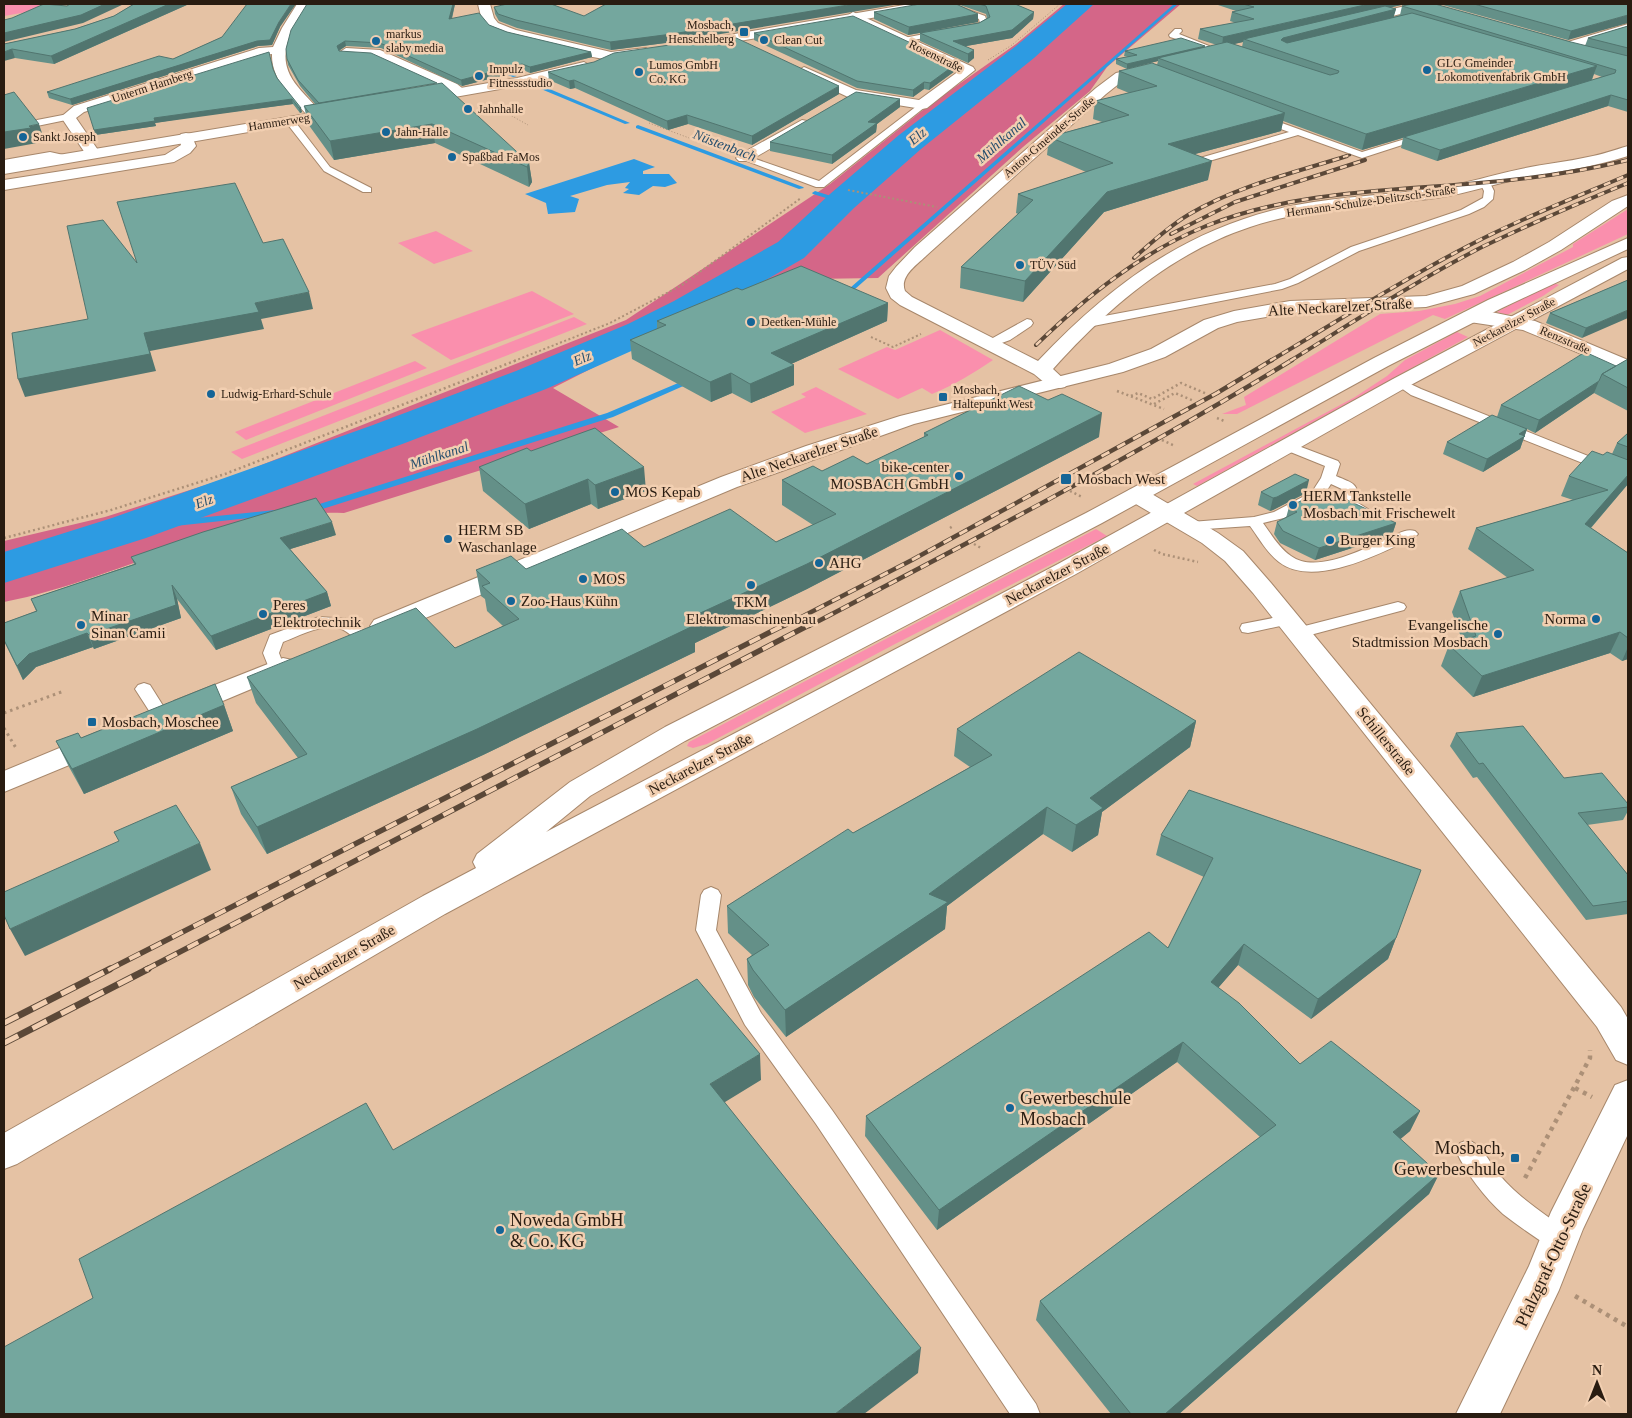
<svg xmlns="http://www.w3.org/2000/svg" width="1632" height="1418" viewBox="0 0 1632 1418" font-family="Georgia,serif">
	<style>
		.green { fill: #fa8fad }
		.forest { fill: #d46688 }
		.water { fill: #2d9be2 }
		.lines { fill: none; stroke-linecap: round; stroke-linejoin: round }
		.stream { fill: #2d9be2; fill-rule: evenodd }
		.river { fill: #2d9be2; fill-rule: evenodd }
		.service-casing { stroke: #a7876b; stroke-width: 2 }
		.minor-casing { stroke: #a7876b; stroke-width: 2 }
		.tertiary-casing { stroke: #a7876b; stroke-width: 2 }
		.secondary-casing { stroke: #a7876b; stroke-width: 2 }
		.primary-casing { stroke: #a7876b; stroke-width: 2 }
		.path-far4 { stroke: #ac9077; stroke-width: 1; stroke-dasharray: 1 2; stroke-linecap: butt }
		.path-far3 { stroke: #ac9077; stroke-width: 2; stroke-dasharray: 2 2.5; stroke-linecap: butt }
		.path-far2 { stroke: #ac9077; stroke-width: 2.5; stroke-dasharray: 2 3; stroke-linecap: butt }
		.path-far1 { stroke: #ac9077; stroke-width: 3; stroke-dasharray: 2.5 4; stroke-linecap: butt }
		.path { stroke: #ac9077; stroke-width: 4.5; stroke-dasharray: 4 5; stroke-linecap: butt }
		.service { fill: #fff; fill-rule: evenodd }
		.minor { fill: #fff; fill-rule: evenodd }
		.tertiary { fill: #fff; fill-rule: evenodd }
		.secondary { fill: #fff; fill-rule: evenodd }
		.primary { fill: #fff; fill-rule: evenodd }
		.rail-far4-casing { stroke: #5b4838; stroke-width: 2.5 }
		.rail-far3-casing { stroke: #5b4838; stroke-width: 4 }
		.rail-far2-casing { stroke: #5b4838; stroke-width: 4.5 }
		.rail-far1-casing { stroke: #5b4838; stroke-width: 5.5 }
		.rail-casing { stroke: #5b4838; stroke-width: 7 }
		.rail-far4 { stroke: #f2cfb1; stroke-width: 2; stroke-dasharray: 5.5; stroke-linecap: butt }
		.rail-far3 { stroke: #f2cfb1; stroke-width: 2.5; stroke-dasharray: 7; stroke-linecap: butt }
		.rail-far2 { stroke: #f2cfb1; stroke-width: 3; stroke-dasharray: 9; stroke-linecap: butt }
		.rail-far1 { stroke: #f2cfb1; stroke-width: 4; stroke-dasharray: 12; stroke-linecap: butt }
		.rail { stroke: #f2cfb1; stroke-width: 5; stroke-dasharray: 16; stroke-linecap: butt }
		.wall { fill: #649088; fill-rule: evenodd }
		.shaded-wall { fill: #51756f }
		.building { fill: #74a79e; stroke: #51756f }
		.poi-dot { fill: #156597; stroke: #f2cfb1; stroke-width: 2 }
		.labels { text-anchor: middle; stroke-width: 5; stroke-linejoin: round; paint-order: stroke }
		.far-poi-label { font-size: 12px; fill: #291c11; stroke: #f2cfb1; text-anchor: start }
		.far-street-label { font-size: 12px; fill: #291c11; stroke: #f2cfb1 }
		.far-water-label { font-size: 14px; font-style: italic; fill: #254e6d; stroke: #f2cfb1 }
		.street-label { font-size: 15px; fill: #291c11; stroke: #f2cfb1 }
		.poi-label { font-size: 15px; fill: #291c11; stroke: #f2cfb1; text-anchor: start }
		.near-poi-label { font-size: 18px; fill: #291c11; stroke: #f2cfb1; text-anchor: start }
		.near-street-label { font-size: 18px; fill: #291c11; stroke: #f2cfb1 }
	</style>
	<rect width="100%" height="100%" fill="#e5c2a4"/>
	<path class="green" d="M4 4H41L33 11 4 16Z
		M1628 209V234L1445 319 1433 315 1237 414H1222L1246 405 1244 397 1380 314 1419 311 1455 304 1480 296 1573 247V244Z
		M436 231 473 251 434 264 398 243Z
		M1553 283 1559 285 1543 296 1507 315 1497 312Z
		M532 291 574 314 451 360 411 335Z
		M574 317 587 324 242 459 231 452Z
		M940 330 993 360C974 373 954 385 932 394L922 388 898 399 838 369 887 347 895 350Z
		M1457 332 1468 337 1197 486 1193 484 1355 397 1387 376 1405 360Z
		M415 361 427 368 246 440 235 432Z
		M816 387 867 414 805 433 771 412 806 397 801 394Z
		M1096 529 1107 536 895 644 707 744 693 748 687 746 689 742Z"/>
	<path class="forest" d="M1064 4H1181L1107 67 1090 91 1023 147 878 278 810 279 693 317 553 388 619 427 344 513C287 510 238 526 185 545 125 565 66 590 4 602V541L105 517 234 476 626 320 830 184 928 106 1016 44Z"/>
	<path class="water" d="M634 159 655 167 643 171V174H669L677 183 665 187 653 186 639 195 623 193 629 189 625 188 630 182 607 185 570 196 579 199 575 212 548 214 546 203 525 194Z"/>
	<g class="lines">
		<path class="stream" d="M1174 4H1178L846 297H842V295Z
			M496 68 517 76 513 77 496 70Z
			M529 82H533L630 123 625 124 529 84Z
			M638 125 803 187 804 188 799 189 636 128V126Z
			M815 191 844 200 845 201 842 203 813 194 812 193Z
			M690 378 697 380 613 417 313 512 310 513 306 510 307 508 607 413Z
			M275 510 278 511V515L129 531 125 528 129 525Z"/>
		<path class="river" d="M1067 4H1094L1034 58 921 149 854 208 804 258 702 317 656 340 546 389 405 443 146 538 4 583V552L112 518 373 425 516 371 628 324 674 301 778 242 830 194 899 135 1016 46Z"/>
		<defs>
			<path id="service" d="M942 4H952L985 16 988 24 978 29 901 42V38H904L980 23 979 19Z
				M1175 29H1181L1182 31 1179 34 1209 46 1205 48 1170 37 1169 35Z
				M922 102 926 105 925 107 824 187H816L739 158 741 156H747L819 181Z
				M68 114 71 115V119L37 126 32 123 37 120Z
				M1260 115 1362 152 1425 133 1430 136 1362 158 1298 135 1199 164H1193V160L1289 132 1257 120 1255 118Z
				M290 118 293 119 330 167 371 188V192H363L324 171 285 121Z
				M50 152 68 156 70 158 65 161 50 158 4 166V160Z
				M1485 180 1489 181 1494 191 1493 199 1484 207 1469 214 1359 251 1298 283 1282 289 1083 328 1077 324 1083 320 1275 284 1290 279 1351 247 1461 210 1483 198 1484 191 1480 183Z
				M1027 319 1031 320 1033 323 1031 326 1010 340 988 348 982 344Z
				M1400 379 1421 389 1628 472V481L1411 395 1394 383 1395 380Z
				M1288 442 1338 461 1340 464 1336 476C1354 484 1358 482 1358 503L1376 514 1374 517C1365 519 1346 513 1344 502 1343 499 1344 494 1344 490L1331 484 1322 498 1284 518 1263 523C1271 534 1279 548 1291 556 1315 574 1362 550 1386 539 1396 535 1405 528 1415 531L1418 534 1415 537C1381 553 1314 589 1279 562 1267 553 1259 538 1250 526L1191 530 1186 529 1184 526 1186 523 1191 522 1254 517 1274 512 1312 492 1321 478 1325 466 1283 449 1281 446Z
				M1398 602 1404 604 1406 607 1404 610 1299 638 1293 637 1291 633 1293 629Z
				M1288 615 1294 617 1296 620 1294 623 1248 633 1242 632 1240 628 1242 624Z
				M319 617 350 619 368 635 366 639C352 642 349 629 337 628 318 625 301 635 283 642L279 653 285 669 283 673 277 674 271 673 263 653 270 635Z
				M144 683 150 685 167 712 170 716 167 720 161 722 155 720 135 689 138 685Z
				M711 887 718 890 721 895 716 930 761 1013 832 1110 1036 1404 1040 1414H1010L816 1124 745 1025 696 930 701 895 704 890Z
				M1468 1140C1481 1145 1487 1157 1494 1168 1514 1195 1542 1212 1569 1232L1573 1240 1569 1248 1560 1252 1551 1248C1535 1237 1518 1226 1503 1214 1485 1198 1466 1173 1456 1151L1460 1143Z"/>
			<path id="minor" d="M297 4H309C290 32 273 57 298 87 306 97 316 105 323 116L321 119H311C295 101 271 81 272 54L265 55 84 112 76 118 100 153 97 156H87L61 117 74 106 259 48 273 47 282 28Z
				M1414 4H1433L1431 6 1358 25 1352 21 1354 18Z
				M853 12 973 67 975 70 927 108 922 109 848 97 799 74 797 71 804 67 856 90 919 100 959 71 849 19 847 16Z
				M1628 24V32L1568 50 1536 41 1534 38 1540 34 1568 42Z
				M346 48 380 50 457 84 467 92 465 95H455L373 57 341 55 340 52Z
				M1153 65 1158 66 1160 69 1158 72 1125 79 1106 94 927 255C918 264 899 276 905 291L912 297 1038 361C1112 283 1190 226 1296 205 1344 196 1392 195 1439 188 1467 183 1493 175 1521 169 1543 164 1566 162 1588 157 1601 155 1614 150 1628 146V156C1594 167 1560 171 1525 178 1495 183 1466 194 1436 198 1374 206 1310 207 1250 227 1171 253 1107 309 1053 369L1068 383 1065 387C1052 391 1044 382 1034 374L900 305 891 298 886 288 889 276 896 267 915 247 1096 88 1116 73Z
				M802 120 807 121 809 124 807 127 749 161H739L736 158 739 155Z
				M186 133 191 134 196 146 190 153 174 162 4 190V180L165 155 181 145 179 137 181 134Z
				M1470 311 1491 312 1535 321 1628 360V373L1523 330 1463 321 1461 317 1463 313Z"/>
			<path id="tertiary" d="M584 62 591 66 589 69 517 86 415 104 408 100 415 96 517 78Z
				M343 108 348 109 350 112 348 115 4 174V164Z
				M1628 195V206L1561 250 1525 270 1474 294 1426 307 1290 313 1237 322 1218 328 1165 357 1123 372 914 424 737 487 392 632 383 634 374 632 370 626 374 620 721 477 806 446 900 416 1109 364 1151 349 1204 320 1234 311 1290 301 1426 296 1462 286 1513 262 1549 242 1612 201Z
				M1137 488 1145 490 1218 533 1243 551 1271 583 1621 1007 1628 1019V1065L1616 1060 1597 1027 1253 593 1225 561 1202 543 1129 500 1126 495 1129 490Z
				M283 658 292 660 296 666 292 672 194 713 184 716 174 713 170 707 174 701Z
				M98 732 108 735 112 742 108 749 4 792V771Z
				M1628 1080V1134L1583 1229 1559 1290 1500 1414H1456L1529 1266 1551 1212 1615 1085Z"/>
			<path id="secondary" d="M478 4H490L494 18 498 23 516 30 611 52 646 48 652 52C648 57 620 60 612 60 598 60 498 35 489 28 482 22 480 13 478 4Z
				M910 4H935L929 8 699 48 693 44 699 40Z"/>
			<path id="primary" d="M1628 238V249L1502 308 1388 366 1102 523 685 741 590 796 546 832 1058 564 1393 379 1622 258 1628 257V269L1407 387 1076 574 445 914 17 1164 4 1169V1133L423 896 476 868 473 862 477 854 570 782 665 727 1086 513 1374 358 1488 300Z"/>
		</defs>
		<use href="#service" class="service-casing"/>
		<use href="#minor" class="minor-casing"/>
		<use href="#tertiary" class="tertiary-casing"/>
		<use href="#secondary" class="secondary-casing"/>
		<use href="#primary" class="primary-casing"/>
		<path class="path-far4" d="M988 60 1012 45 1060 4
			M496 107 528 125
			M649 123 724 151"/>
		<path class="path-far3" d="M848 190 937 207
			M871 337 893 347 921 334
			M514 361 610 323 682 285 801 198"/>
		<path class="path-far2" d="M1117 391 1164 409
			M1131 396 1138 393 1152 399 1181 383 1207 394
			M1154 404 1175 393 1194 401
			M1217 418 1224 421
			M1162 440 1175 446
			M1070 491 1082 497
			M950 528 953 526
			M4 538 111 510 225 474 517 360
			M974 544 981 548
			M1154 550 1162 554 1198 562"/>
		<path class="path-far1" d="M4 713 64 691
			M4 728 16 748"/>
		<path class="path" d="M1575 1088 1592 1097
			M1525 1178 1590 1058V1050
			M1575 1296 1628 1327"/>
		<use href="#service" class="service"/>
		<use href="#minor" class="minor"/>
		<use href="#tertiary" class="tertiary"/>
		<use href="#secondary" class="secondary"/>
		<use href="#primary" class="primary"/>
		<defs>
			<path id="rail-far4" d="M1343 157 1350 155"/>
			<path id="rail-far3" d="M1171 234 1235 202 1365 160
				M1134 258C1151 243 1168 227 1188 215 1237 186 1293 173 1347 156
				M1036 345C1086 297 1140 253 1206 226 1288 193 1380 191 1467 184 1522 180 1575 173 1628 160
				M1270 361C1336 322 1400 281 1468 246 1519 219 1574 198 1628 175
				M1290 361C1353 322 1416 281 1482 247 1530 224 1579 203 1628 183"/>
			<path id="rail-far2" d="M784 626 912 560 1217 393 1272 360
				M809 626C972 541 1135 456 1292 360"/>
			<path id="rail-far1" d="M108 970 786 624
				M145 970 811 624"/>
			<path id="rail" d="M4 1023 110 969
				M4 1043 148 969"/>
		</defs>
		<use href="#rail-far4" class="rail-far4-casing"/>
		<use href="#rail-far3" class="rail-far3-casing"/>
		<use href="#rail-far2" class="rail-far2-casing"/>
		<use href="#rail-far1" class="rail-far1-casing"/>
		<use href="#rail" class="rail-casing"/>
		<use href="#rail-far4" class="rail-far4"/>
		<use href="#rail-far3" class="rail-far3"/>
		<use href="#rail-far2" class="rail-far2"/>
		<use href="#rail-far1" class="rail-far1"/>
		<use href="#rail" class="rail"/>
	</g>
	<path class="wall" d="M134 4H189L54 64 15 58 4 44 75 29 114 16Z
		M455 4 452 19 489 25 507 32 591 52 592 57 530 73 523 70 462 86 381 48 346 46 339 51 529 163 532 182 529 187 435 143 334 160 308 124 304 106 315 104 300 86 288 65 287 59Z
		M957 4H1015L1034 12 1033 19 1012 38 966 46 974 58 968 63 920 41V33L908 35 874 19V12L978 14V22L929 31 979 23 987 18 986 14Z
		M1215 4H1406L1391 7 1396 9 1393 17 1400 15 1402 6 1585 46 1588 38 1628 26V112L1608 106 1437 161 1401 148 1403 138 1362 150 1283 121 1281 131 1195 154 1208 180 1104 212 1023 302 960 288 961 267 1018 214 1016 213 1018 194 1086 172 1047 155 1049 137 1102 122 1093 119 1095 101 1129 93 1117 88 1119 71 1157 65 1158 61 1127 69 1116 64V59L1128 57 1124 56 1125 51 1205 48 1217 45 1198 39 1200 29 1236 23 1230 21 1232 12 1236 11ZM1243 42 1242 47 1233 44ZM1594 74 1602 77 1592 80Z
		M1439 4H1628L1568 40Z
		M494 7 584 16 673 42 611 50 517 28 499 21 495 14Z
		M280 27 272 45 258 46 72 105 49 98 47 92 173 59 222 37Z
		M754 33 955 71 929 90 924 89 913 97 857 88 754 40Z
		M273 70 277 78 302 112 300 113 293 104 191 117 155 123 156 126 95 135Z
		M548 72 839 94 752 145 688 124 668 130 575 88 570 89 549 80Z
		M900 99V107L877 124 876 132 832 164 770 151V142Z
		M1628 280 1582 338 1546 323 1550 313Z
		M742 290 888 303 887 321 791 364 794 385 751 403 732 393 711 402 632 359 630 340 657 329V321Z
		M1628 359V411L1594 393 1535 433 1527 429 1520 449 1483 472 1443 454 1447 442 1497 417 1501 405 1616 366Z
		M924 433 1099 437 807 589 695 643V652L483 755 267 854 241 814 231 787 298 758 256 703 247 677 455 648 503 626 487 611 485 599 481 596 476 570 526 569 644 547 776 542 813 525 782 505V480L822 471 867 464 924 437Z
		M1628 433V484L1591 528 1628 553V659L1622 661 1610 653 1473 697 1441 666 1449 645 1462 640 1452 612 1460 591 1508 578 1468 549 1476 528 1573 500 1561 496 1569 476 1603 455 1612 454 1617 443Z
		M531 451 646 491 598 509 591 504 529 529 483 491 479 467Z
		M1261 492 1306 493 1273 510 1270 511 1258 505Z
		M1289 507 1396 523 1392 535 1315 560 1280 543 1274 534 1277 522 1286 518Z
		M336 535 290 549 327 592 331 606 216 650 177 599 181 618 94 649 93 647 36 667 23 680 4 641V623L36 611 31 599 134 564 131 557Z
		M224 705 233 731 84 794 69 767 56 741 81 738Z
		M1196 721 1190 747 1102 812 1098 835 1072 852 1043 834 947 906 945 929 786 1037 754 997 748 985 747 959 752 955 728 933 727 906 853 833 970 767 954 756 957 729Z
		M1456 733 1564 778 1628 804V811L1623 820 1587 825 1628 875V914L1586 920 1477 777 1473 778 1450 746Z
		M1161 835 1396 938 1388 959 1311 1019 1238 965 1218 988 1300 1064 1420 1111 1410 1131 1400 1139 1439 1174 1429 1194 1179 1414H1111L1036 1320 1040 1301 1260 1137 1177 1062 937 1230 865 1136 866 1116 1168 948 1204 877 1156 855Z"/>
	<path class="shaded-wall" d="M105 4H124L83 23 4 42V33Z
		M169 4H189L54 64 51 56Z
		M291 4H296L280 27 272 45 258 46 72 105 70 99 279 22Z
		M453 4H455L450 25 449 19Z
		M854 4H900L673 42 611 50 610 42Z
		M1369 4H1406L1249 40 1244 39 1243 42 1222 47 1223 37Z
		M1396 9 1392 23 1282 52 1281 40 1283 38Z
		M1034 12 1033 19 1012 38 955 48 953 41Z
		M978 14V22L908 35 909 27Z
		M1628 15V23L1568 40 1571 31Z
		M345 41 346 46 338 51 337 46Z
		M1205 46V50L1158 58V61L1127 69V64Z
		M12 49 15 58 4 61V52Z
		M974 50V58L968 63V54Z
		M591 52 592 57 530 73V67Z
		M522 64 523 70 462 86 461 80Z
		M956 64 955 71 929 90 930 83Z
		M1597 66 1591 81 1362 150 1366 134Z
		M574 80 575 88 570 89 569 81Z
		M924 82V89L913 97V90Z
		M839 86V94L752 145V136Z
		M1611 95 1608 106 1437 161 1440 150Z
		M292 99 293 104 155 123 156 126 95 135 94 130 154 118 190 113Z
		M900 99V107L877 124 876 132 832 164V155L868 122Z
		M299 108H301L302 112 300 113Z
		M1285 113 1281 131 1165 162 1168 144Z
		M687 115 688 124 668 130 667 121Z
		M39 124 44 139 36 141 37 143 4 149V132Z
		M432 124 435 143 334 160 330 141Z
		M1212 161 1208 180 1104 212 1023 302 1025 281 1107 192Z
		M529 163 532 182 529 187 527 167Z
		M309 292 313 309 261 319 264 329 150 351 156 371 25 397 18 379 144 333 255 303Z
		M888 303 887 321 771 373V353Z
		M1628 310V318L1582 338 1586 328Z
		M794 365V385L751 403 750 384Z
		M731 373 732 393 711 402 710 382Z
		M1599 381 1594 393 1535 433 1539 420Z
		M1102 413 1099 437 807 589 695 643V652L483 755 267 854 257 827 685 620Z
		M1527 429 1520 449 1483 472 1487 459 1519 434Z
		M644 467 646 491 598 509 595 485Z
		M1628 475V484L1576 545 1585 524Z
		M588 479 591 504 529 529 525 504Z
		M1309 480 1306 493 1273 510 1270 511 1273 498Z
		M332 522 336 535 284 551 280 538Z
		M1396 523 1392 535 1315 560 1319 548Z
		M172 585 177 599 181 618 94 649 89 635Z
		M327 592 331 606 216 650 211 636Z
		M1620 632 1610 653 1473 697 1482 676Z
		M87 633 93 647 36 667 23 680 17 666 29 654Z
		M1628 647V659L1622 661Z
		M224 705 233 731 84 794 72 769Z
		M1196 721 1190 747 1102 812 1098 835 1072 852 1076 825 1090 798Z
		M1047 807 1043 834 947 906 945 929 786 1037 785 1010 929 894Z
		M200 843 211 870 25 956 10 929Z
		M1396 938 1388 959 1311 1019 1318 999Z
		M1244 944 1238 965 1205 1003 1211 982Z
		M1183 1042 1177 1062 937 1230 939 1210Z
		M760 1054 761 1080 712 1110 710 1084Z
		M1420 1111 1410 1131 1384 1153 1393 1132Z
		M1439 1174 1429 1194 1179 1414H1165Z
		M921 1348 918 1373 864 1414H835Z"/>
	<path class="building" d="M44 4 67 6 70 4H105L81 15 4 33V20L12 18Z
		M134 4H169L51 56 12 49 4 52V44L75 29 114 16Z
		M247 4H291L279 22 270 40 257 41 70 99 47 92 159 56 173 59 222 37Z
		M307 4H453L449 19 479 13 489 25 507 32 591 52 530 67 522 64 461 80 380 43 345 41 337 46 339 51 371 53 437 83 319 103 298 80 287 59 286 49 291 30Z
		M507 4H551L584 16 606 4H854L672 34 610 42 516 20 498 14 494 7Z
		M920 4H956L978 14 909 27 874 12Z
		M979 4H1015L1034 12 1012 30 953 41 974 50 968 54 920 33 979 23 990 17 986 6Z
		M1243 4H1369L1223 37 1200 29 1254 19 1232 12 1254 7Z
		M1413 4H1435L1571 42 1628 56V100L1611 95 1440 150 1404 137 1615 73 1616 70 1402 6Z
		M1474 4H1628V15L1571 31Z
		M1385 6 1396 9 1283 38 1281 40 1287 43 1412 13 1597 66 1366 134 1158 58 1227 42 1330 75 1338 73 1339 71 1244 39Z
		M853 16 956 64 930 83 924 82 913 90 857 81 754 33Z
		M1628 26V48L1588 38Z
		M732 36 839 86 752 136 687 115 667 121 574 80 569 81 548 72 594 62 614 53Z
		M1181 38 1205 46 1127 64 1116 59 1137 55 1125 51Z
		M269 52 273 69 277 78 301 108H299L292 99 190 113 154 118 155 121 94 130 87 108Z
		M1152 63 1285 113 1168 144 1212 161 1107 192 1025 281 961 267 1033 200 1018 194 1113 163 1049 137 1129 115 1095 101 1157 86 1119 71Z
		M442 83 529 163 527 167 432 124 330 141 304 106Z
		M14 92 39 124 29 126 31 128 4 132V95Z
		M856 92 900 99 868 122 877 123 832 155 770 142Z
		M235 183 263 243 283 239 309 292 255 303 259 312 144 333 150 354 18 379 12 333 88 319 67 226 103 220 137 263 117 202Z
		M801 266 888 303 771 353 794 365 750 384 731 373 710 382 630 340 666 325 657 321 737 288 742 290Z
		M1628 280V310L1586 328 1550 313Z
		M1585 352 1616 366 1602 374 1599 381 1539 420 1501 405Z
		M1628 359V388L1602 374Z
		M1019 386 1048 400 1062 394 1102 413 807 564 685 620 693 626 477 729 257 827 231 787 307 754 247 677 416 608 455 648 519 619 482 586 490 583 476 570 511 556 526 569 622 529 644 547 730 509 776 542 836 514 782 480 813 466 822 471 853 456 867 464 928 435 924 433Z
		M1492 415 1527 429 1519 434 1525 436 1487 459 1447 442Z
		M595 428 644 467 595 485 588 479 525 504 479 467 527 448 531 451Z
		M1628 433V447L1617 443Z
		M1592 451 1603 455 1607 452 1628 460V475L1585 524 1628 553V638L1620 632 1482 676 1449 645 1476 636 1460 591 1534 570 1476 528 1608 490 1569 476Z
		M1295 474 1309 480 1277 497 1273 498 1261 492Z
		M1324 489 1396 523 1319 548 1283 531 1277 522 1297 512 1289 507Z
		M316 498 332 522 280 538 327 592 211 636 172 585 176 605 89 635 87 633 29 654 17 666 4 640V623L37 611 31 599 136 564 131 557 203 532Z
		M1079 652 1196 721 1090 798 1103 808 1076 825 1047 807 929 894 948 902 785 1010 753 970 747 959 769 945 727 906 848 829 853 833 992 755 957 729Z
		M215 684 224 705 72 769 56 741 78 733 81 738Z
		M1523 726 1564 778 1602 773 1628 804V807L1578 813 1628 875V901L1593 906 1483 763 1479 764 1456 733Z
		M1189 790 1421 870 1396 938 1318 999 1244 944 1211 982 1239 1003 1300 1064 1331 1041 1420 1111 1393 1132 1439 1174 1165 1414H1131L1040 1301 1276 1125 1183 1042 939 1210 866 1116 1149 932 1168 948 1213 858 1161 835Z
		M176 805 200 843 10 929 4 915V892L119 841 114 832Z
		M697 979 760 1054 710 1084 921 1348 835 1414H4V1347L93 1298 79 1259 366 1103 393 1150Z"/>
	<g class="poi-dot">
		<rect x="739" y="27" width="10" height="10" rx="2.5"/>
		<circle cx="764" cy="40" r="5"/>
		<circle cx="376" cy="41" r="5"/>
		<circle cx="1427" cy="70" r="5"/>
		<circle cx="639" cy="72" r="5"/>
		<circle cx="479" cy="76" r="5"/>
		<circle cx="468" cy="109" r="5"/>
		<circle cx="386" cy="132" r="5"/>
		<circle cx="23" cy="137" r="5"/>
		<circle cx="452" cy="157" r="5"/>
		<circle cx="1020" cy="265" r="5"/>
		<circle cx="751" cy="322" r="5"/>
		<circle cx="211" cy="394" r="5"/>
		<rect x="938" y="392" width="10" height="10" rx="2.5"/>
		<circle cx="959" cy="476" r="5"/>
		<rect x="1060" y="473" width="12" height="12" rx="2.5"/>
		<circle cx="615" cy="492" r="5"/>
		<circle cx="1293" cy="505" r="5"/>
		<circle cx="448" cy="539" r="5"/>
		<circle cx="1330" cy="540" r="5"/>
		<circle cx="819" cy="563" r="5"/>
		<circle cx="583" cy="579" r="5"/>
		<circle cx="751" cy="585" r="5"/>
		<circle cx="511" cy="601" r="5"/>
		<circle cx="263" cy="614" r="5"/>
		<circle cx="1596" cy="619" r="5"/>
		<circle cx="81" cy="625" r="5"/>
		<circle cx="1498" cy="634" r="5"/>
		<rect x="87" y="717" width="10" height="10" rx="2.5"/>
		<circle cx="1010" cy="1108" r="5"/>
		<rect x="1510" y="1153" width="10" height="10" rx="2.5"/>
		<circle cx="500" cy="1230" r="5"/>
	</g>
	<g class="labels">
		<g class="far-poi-label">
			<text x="734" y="29" text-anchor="end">Mosbach,<tspan x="734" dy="14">Henschelberg</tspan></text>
			<text x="386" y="38">markus<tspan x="386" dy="14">slaby media</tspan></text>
			<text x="774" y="44">Clean Cut</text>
			<text x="1437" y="67">GLG Gmeinder<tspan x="1437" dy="14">Lokomotivenfabrik GmbH</tspan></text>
			<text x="649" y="69">Lumos GmbH<tspan x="649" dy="14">Co. KG</tspan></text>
			<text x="489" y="73">Impulz<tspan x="489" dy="14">Fitnessstudio</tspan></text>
			<text x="478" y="113">Jahnhalle</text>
			<text x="396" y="136">Jahn-Halle</text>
			<text x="33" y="141">Sankt Joseph</text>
			<text x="462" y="161">Spaßbad FaMos</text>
			<text x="1030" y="269">TÜV Süd</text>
			<text x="761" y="326">Deetken-Mühle</text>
			<text x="953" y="394">Mosbach,<tspan x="953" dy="14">Haltepunkt West</tspan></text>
			<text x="221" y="398">Ludwig-Erhard-Schule</text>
		</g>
		<g class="far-street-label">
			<text transform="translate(936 56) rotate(26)" y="4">Rosenstraße</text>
			<text transform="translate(152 86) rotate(-18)" y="4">Unterm Hamberg</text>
			<text transform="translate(279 122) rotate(-9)" y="4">Hammerweg</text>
			<text transform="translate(1049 137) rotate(-41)" y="4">Anton-Gmeinder-Straße</text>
			<text transform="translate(1371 201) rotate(-8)" y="4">Hermann-Schulze-Delitzsch-Straße</text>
			<text transform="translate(1514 322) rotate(-28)" y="4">Neckarelzer Straße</text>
			<text transform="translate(1565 340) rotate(23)" y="4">Renzstraße</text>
		</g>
		<g class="far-water-label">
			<text transform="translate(917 136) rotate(-40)" y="5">Elz</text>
			<text transform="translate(1001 140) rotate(-41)" y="5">Mühlkanal</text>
			<text transform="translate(725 145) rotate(21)" y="5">Nüstenbach</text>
			<text transform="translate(582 358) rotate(-23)" y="5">Elz</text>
			<text transform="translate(439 455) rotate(-18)" y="5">Mühlkanal</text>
			<text transform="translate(204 501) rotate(-20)" y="5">Elz</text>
		</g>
		<g class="street-label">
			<text transform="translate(1340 307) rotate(-3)" y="5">Alte Neckarelzer Straße</text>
			<text transform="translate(809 454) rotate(-19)" y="5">Alte Neckarelzer Straße</text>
			<text transform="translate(1057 574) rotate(-28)" y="5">Neckarelzer Straße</text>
			<text transform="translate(1386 741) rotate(51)" y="5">Schillerstraße</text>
			<text transform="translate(700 764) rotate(-28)" y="5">Neckarelzer Straße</text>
			<text transform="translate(344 957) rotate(-30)" y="5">Neckarelzer Straße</text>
		</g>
		<g class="poi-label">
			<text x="949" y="472" text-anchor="end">bike-center<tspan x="949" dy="17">MOSBACH GmbH</tspan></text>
			<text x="1077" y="484">Mosbach West</text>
			<text x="625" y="497">MOS Kepab</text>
			<text x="1303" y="501">HERM Tankstelle<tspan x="1303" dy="17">Mosbach mit Frischewelt</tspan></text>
			<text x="458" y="535">HERM SB<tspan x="458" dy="17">Waschanlage</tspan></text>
			<text x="1340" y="545">Burger King</text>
			<text x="829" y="568">AHG</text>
			<text x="593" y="584">MOS</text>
			<text x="521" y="606">Zoo-Haus Kühn</text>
			<text x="751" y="607" text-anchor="middle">TKM<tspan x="751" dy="17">Elektromaschinenbau</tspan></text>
			<text x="273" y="610">Peres<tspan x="273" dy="17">Elektrotechnik</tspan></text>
			<text x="91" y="621">Minar<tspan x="91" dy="17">Sinan Camii</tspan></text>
			<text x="1586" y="624" text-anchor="end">Norma</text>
			<text x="1488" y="630" text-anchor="end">Evangelische<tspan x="1488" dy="17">Stadtmission Mosbach</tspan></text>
			<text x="102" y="727">Mosbach, Moschee</text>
		</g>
		<g class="near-poi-label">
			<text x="1020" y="1104">Gewerbeschule<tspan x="1020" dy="21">Mosbach</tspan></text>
			<text x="1505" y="1154" text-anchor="end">Mosbach,<tspan x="1505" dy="21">Gewerbeschule</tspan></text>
			<text x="510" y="1226">Noweda GmbH<tspan x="510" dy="21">&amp; Co. KG</tspan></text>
		</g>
		<g class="near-street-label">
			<text transform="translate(1553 1255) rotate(-65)" y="6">Pfalzgraf-Otto-Straße</text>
		</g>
	</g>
	<rect width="1632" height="1418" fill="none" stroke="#291c11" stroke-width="10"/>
	<g transform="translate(1597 1383)" stroke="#f2cfb1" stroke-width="4" paint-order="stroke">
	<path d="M0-4L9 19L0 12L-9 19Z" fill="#291c11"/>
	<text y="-8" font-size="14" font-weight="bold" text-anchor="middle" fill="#291c11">N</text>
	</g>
</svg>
